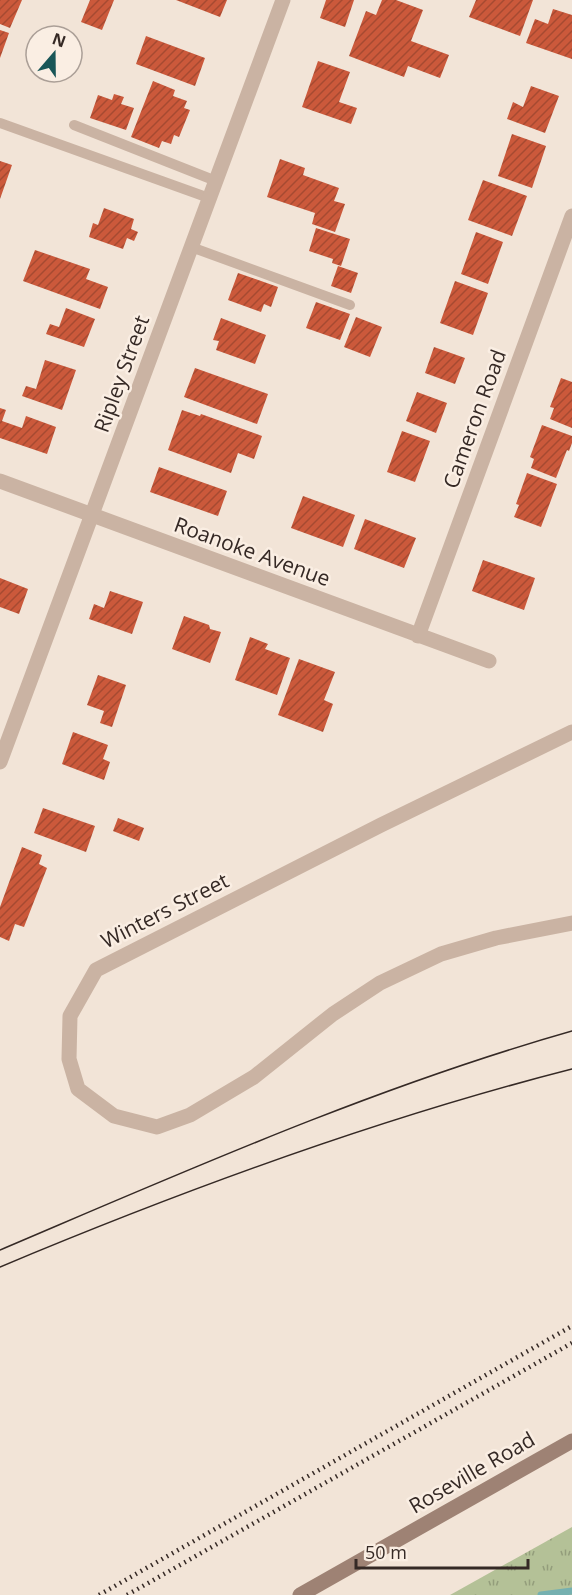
<svg xmlns="http://www.w3.org/2000/svg" width="572" height="1595" viewBox="0 0 572 1595" font-family="'Open Sans',sans-serif">
	<style>
		.grass { fill: url(#grass-tufts) }
		.lines { fill: none; stroke-linecap: round; stroke-linejoin: round }
		.stream { stroke: #75b0b0; stroke-width: 7 }
		.building { fill: url(#building-hatch) }
		.lane { stroke: #cab3a3; stroke-width: 10 }
		.street { stroke: #cab3a3; stroke-width: 15 }
		.secondary { stroke: #9e8274; stroke-width: 15 }
		.tram { stroke: #352925; stroke-width: 1.5 }
		.rail { stroke: #352925; stroke-width: 4.5; stroke-dasharray: 1.5 4.5; stroke-linecap: butt }
		.labels { text-anchor: middle; stroke-width: 5; stroke-linejoin: round; paint-order: stroke }
		.street-label { font-size: 21px; fill: #352925; stroke: #faeee3 }
	</style>
	<defs>
		<pattern id="grass-tufts" width="24" height="20" patternUnits="userSpaceOnUse" patternTransform="scale(1.5)"><rect width="24" height="20" fill="#b4c197"/><path d="M3 7l-1-3M5 7V3M7 7l1-3M15 17l-1-3M17 17v-4M19 17l1-3" fill="none" stroke="#939d7b"/></pattern>
		<pattern id="building-hatch" width="6" height="6" patternUnits="userSpaceOnUse" patternTransform="scale(1.5)"><rect width="6" height="6" fill="#cb593b"/><path d="M-1 1l2-2M0 6l6-6M5 7l2-2" fill="none" stroke="#a64a31"/></pattern>
	</defs>
	<rect width="100%" height="100%" fill="#f2e4d7"/>
	<path class="grass" d="M572 1527V1595H450Z"/>
	<g class="lines">
		<path class="stream" d="M541 1595 572 1591"/>
	</g>
	<path class="building" d="M0 0H22L10 28 0 24Z
		M90 0H114L102 30 81 22Z
		M176 0H227L220 17Z
		M326 0H354L345 27 320 18Z
		M382 0H396L423 10 411 41 449 55 440 78 408 66 404 77 349 56 366 11 376 15Z
		M476 0H533L520 36 469 17Z
		M553 9 572 15V59L526 43 535 19 548 24Z
		M0 30 9 33 0 58Z
		M146 36 205 58 195 86 136 64Z
		M318 61 350 72 339 102 357 108 351 124 302 107Z
		M153 81 175 90 173 96 187 101 184 108 190 110 179 137 174 135 171 144 162 141 159 148 131 137Z
		M531 86 559 96 545 133 507 119 513 102 523 107Z
		M114 94 124 97 121 104 134 108 126 130 90 118 98 95 112 100Z
		M512 134 546 146 532 188 498 176Z
		M280 159 305 168 303 175 339 188 334 201 345 204 335 232 312 224 315 213 267 197Z
		M0 161 12 165 0 199Z
		M483 180 527 196 512 236 468 220Z
		M104 208 134 219 131 229 138 232 134 241 127 238 123 249 89 237 93 223 98 225Z
		M316 228 350 239 341 266 332 263 333 259 309 251Z
		M476 232 503 242 488 284 461 274Z
		M35 250 90 269 86 279 108 287 100 309 23 281Z
		M338 266 358 273 351 293 331 286Z
		M238 273 278 287 271 307 264 304 261 312 228 300Z
		M455 281 488 293 473 335 440 323Z
		M316 302 350 314 340 340 306 328Z
		M66 308 95 319 84 347 46 334 50 324 59 327Z
		M356 317 382 327 370 357 344 347Z
		M221 318 266 335 255 364 216 350 219 341 213 340Z
		M434 347 465 358 455 384 425 373Z
		M45 360 76 370 62 410 22 396 26 386 36 389Z
		M195 368 268 394 257 424 184 397Z
		M561 378 572 382V428L550 419 554 408 550 407Z
		M417 392 447 403 436 433 406 421Z
		M0 408 6 410 2 421 22 428 26 416 56 427 47 454 0 438Z
		M182 410 200 416 201 414 262 436 254 459 238 453 231 473 168 450Z
		M542 425 572 436V443L569 451 567 450 556 478 531 468 534 459 530 457Z
		M402 431 430 441 415 482 387 472Z
		M159 467 227 491 218 516 150 492Z
		M527 473 557 484 541 527 514 517 519 505 516 504Z
		M303 496 355 515 343 547 291 528Z
		M365 519 416 538 404 568 354 549Z
		M483 560 535 578 524 610 472 591Z
		M0 578 28 589 19 614 0 607Z
		M110 591 143 602 132 634 89 619 94 604 104 608Z
		M184 616 209 625 210 629 221 632 210 663 172 649Z
		M250 637 268 644 265 649 290 658 277 695 235 680Z
		M299 659 335 672 324 700 333 704 323 732 278 715Z
		M98 675 126 685 112 727 100 723 104 711 87 705Z
		M73 732 108 745 103 759 110 762 104 780 62 764Z
		M43 808 95 826 86 852 34 833Z
		M118 818 144 828 139 841 113 831Z
		M22 847 42 855 39 864 47 868 24 927 15 924 9 941 0 937V907Z"/>
	<g class="lines">
		<path class="lane" d="M0 123 209 198
			M74 125 216 181
			M191 247 350 305"/>
		<path class="street" d="M0 481 489 661
			M418 636 572 216
			M572 732 381 825 96 970 70 1016 69 1059 78 1089 114 1116 157 1127 190 1115 254 1077 333 1014 380 983 441 954 496 938 572 923
			M0 762 283 0"/>
		<path class="secondary" d="M300 1595 572 1441"/>
		<path class="tram" d="M0 1250C188 1170 375 1087 572 1031
			M0 1267C186 1189 376 1119 572 1069"/>
		<path class="rail" d="M99 1595 572 1326
			M127 1595 572 1343"/>
	</g>
	<g class="labels">
		<g class="street-label">
			<text transform="translate(122 374) rotate(-70)" y="7">Ripley Street</text>
			<text transform="translate(475 419) rotate(-70)" y="7">Cameron Road</text>
			<text transform="translate(252 552) rotate(20)" y="7">Roanoke Avenue</text>
			<text transform="translate(165 911) rotate(-27)" y="7">Winters Street</text>
			<text transform="translate(472 1473) rotate(-30)" y="7">Roseville Road</text>
		</g>
	</g>
	<g transform="translate(54 54) rotate(20)"><circle r="28" fill="#faeee3" stroke="#ab9f97" stroke-width="1.5"/>
	<path d="M0-4.5L10 22L0 15L-10 22Z" fill="#195657"/>
	<text y="-9" font-size="16" font-weight="bold" text-anchor="middle" fill="#352925">N</text>
	</g>
	<path d="M356 1559v9h172v-9" fill="none" stroke="#352925" stroke-width="3"/>
	<text x="365" y="1559" font-size="18" fill="#352925" stroke="#faeee3" stroke-width="4.5" paint-order="stroke">50 m</text>
</svg>
